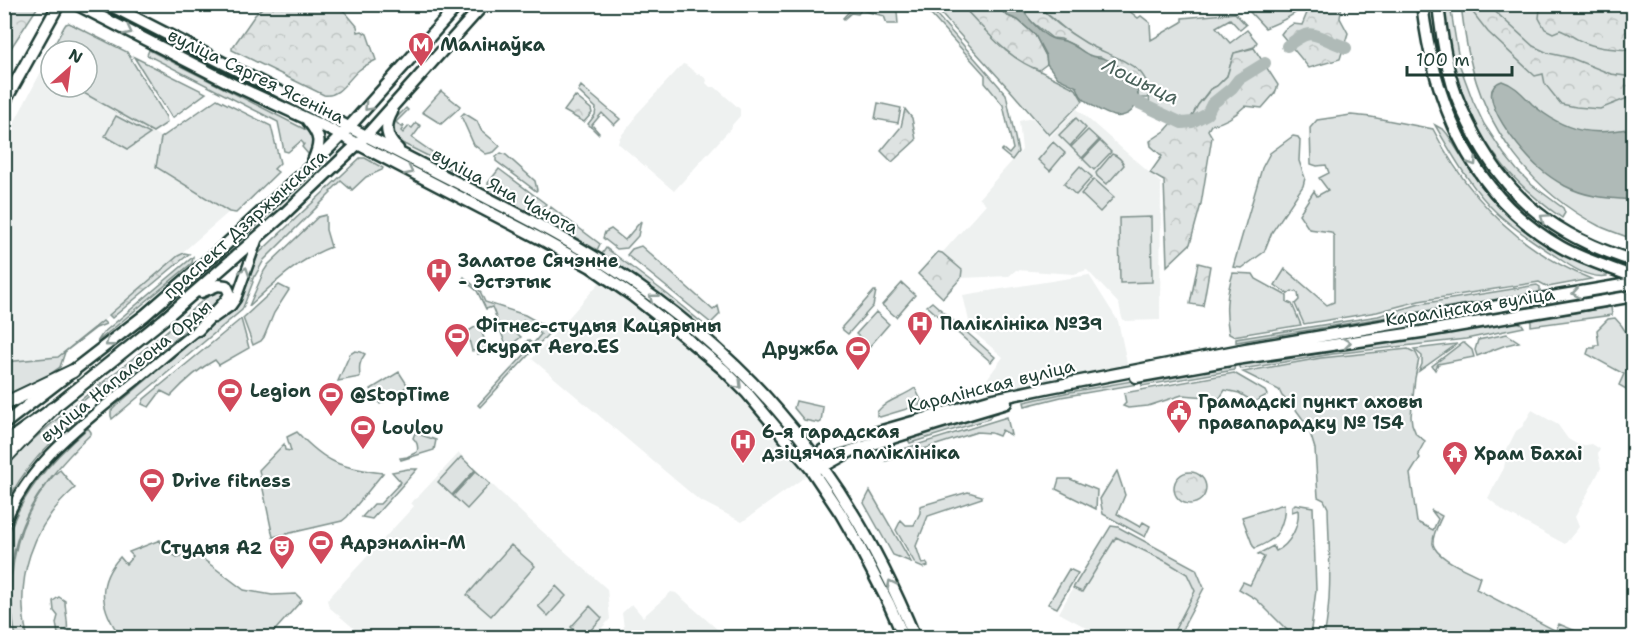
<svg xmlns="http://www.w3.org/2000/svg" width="1638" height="642" viewBox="0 0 1638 642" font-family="'Shantell Sans',sans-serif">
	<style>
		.built { fill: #eef1f0 }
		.green { fill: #dee3e2; stroke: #7e908b; stroke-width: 1.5 }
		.forest { fill: url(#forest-crowns); stroke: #7e908b; stroke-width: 1.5 }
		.water { fill: #afbab7; stroke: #758883; stroke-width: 1.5 }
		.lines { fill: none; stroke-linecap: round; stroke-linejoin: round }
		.river { stroke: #afbab7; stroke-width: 12 }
		.minor-casing { stroke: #1f3d34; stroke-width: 13 }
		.major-casing { stroke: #1f3d34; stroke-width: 15 }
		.highway-casing { stroke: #1f3d34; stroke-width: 16 }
		.minor { stroke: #fff; stroke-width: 8 }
		.major { stroke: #fff; stroke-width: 10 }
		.highway { stroke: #fff; stroke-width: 12 }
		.oneway { stroke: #8f9e9a }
		.labels { text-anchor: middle; stroke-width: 4.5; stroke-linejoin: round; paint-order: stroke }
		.poi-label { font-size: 18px; font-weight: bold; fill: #1f3d34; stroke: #fff; text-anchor: start }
		.street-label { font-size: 18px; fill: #1f3d34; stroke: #fff }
		.water-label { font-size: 20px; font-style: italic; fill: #4a625b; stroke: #fff }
	</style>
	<defs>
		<pattern id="forest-crowns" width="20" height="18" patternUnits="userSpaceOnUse" patternTransform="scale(1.5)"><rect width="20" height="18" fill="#dee3e2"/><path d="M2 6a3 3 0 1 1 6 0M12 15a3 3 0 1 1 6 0" fill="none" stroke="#bec4c2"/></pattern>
	</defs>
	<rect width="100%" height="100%" fill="#fff"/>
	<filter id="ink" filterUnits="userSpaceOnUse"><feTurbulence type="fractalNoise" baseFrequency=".0167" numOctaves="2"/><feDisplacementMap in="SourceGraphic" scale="12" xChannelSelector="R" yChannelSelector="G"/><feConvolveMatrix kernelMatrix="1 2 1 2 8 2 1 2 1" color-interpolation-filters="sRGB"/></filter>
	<g filter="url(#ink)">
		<path class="built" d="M683 64 686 65 697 74 699 73 707 80 706 83 710 87H715L740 109V116L732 125V127L674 191 618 143 620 137 634 120 635 116Z
			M42 70 51 75V87H72L161 137 156 167 229 212 103 321 58 357 5 362V140Z
			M1077 109 1161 183 1160 320 1125 321 1122 318 1119 304 1087 270 1074 274 1016 270 1009 276 961 278 943 298 918 274 938 252 942 253 986 204 979 198 1022 150 1019 121 1032 118 1050 137Z
			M1089 275 1118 321 1128 367 1050 381 1001 393 987 379 1003 357 971 330 963 295Z
			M600 282 647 314 707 361 747 399 809 474 742 522 699 500 532 359Z
			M1532 410 1558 425 1568 439 1580 446 1592 444 1600 449 1598 454 1601 468 1575 517 1579 527 1565 544 1505 512 1488 498 1504 468 1507 449 1516 431 1522 427Z
			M459 453 524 515 607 589 610 619 594 637H364L329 607 327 600 414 506 411 503 415 499H416Z
			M1116 537 1167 562 1187 574 1195 591 1171 637H1104L1059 613 1073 588 1082 592Z
			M671 592 676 593 726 637H616L624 628 622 613 632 604 643 617Z"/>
		<path class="green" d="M1255 4H1304V5C1295 16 1278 23 1265 28L1250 12 1248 5Z
			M87 5H94L334 125V126L254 87 232 78Z
			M855 5H890L897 12 898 24H887L884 16 861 10 858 14 851 13 844 19 843 18Z
			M922 5H928L1006 94 1018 152 1012 160 1001 151 1003 149 1009 154 1013 149 1003 105 985 83V75Z
			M933 5H961L1006 51 1034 68 1076 89 1083 101 1049 135 1010 90Z
			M1039 5H1122L1138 18 1141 16 1150 23 1151 40 1182 22V18L1235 13 1246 25 1240 30 1230 19 1216 27 1230 43 1247 30 1257 42 1254 47 1234 53 1227 76 1217 86 1210 89 1198 105 1190 120 1174 121 1149 106 1150 88 1065 29 1045 12Z
			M1443 5H1450L1460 66 1473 101 1484 124 1504 154 1517 170 1532 185 1563 208 1565 213 1562 218C1518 187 1487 154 1466 103 1462 93 1457 83 1454 73 1449 50 1445 28 1443 5Z
			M1461 5H1633V239C1622 235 1610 231 1599 226 1531 191 1485 129 1469 55 1465 38 1463 21 1461 5Z
			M69 23 127 52 166 117 167 123 153 132 73 87H87V51H51L64 27 66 24Z
			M149 50 310 132 313 134 314 149 309 155 302 147 304 144 301 141 288 152 284 151 278 122 147 55Z
			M134 57 206 93 172 118Z
			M581 86 620 119 614 125 602 113 592 125 599 133 598 134 588 124 595 115 596 108 578 91Z
			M441 91 460 106 459 108 441 124 422 112Z
			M217 99 271 126 280 163 274 169 278 172 236 213 229 212 156 167 161 138Z
			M878 103 901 108 898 123 875 119Z
			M406 108 408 110 396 122 401 127 403 125 404 126 401 131 403 133 409 126 412 128 416 123 421 126 412 138 467 176 470 172 481 179V184L476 185 434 159 402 143 395 138 391 131 393 121Z
			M464 113 477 121 481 130 500 146 494 152 486 154 474 145 461 116Z
			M1351 115 1371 117 1433 129C1468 198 1519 250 1591 279L1548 287 1539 282 1419 301 1377 312 1304 324 1295 304 1299 300 1298 293 1292 291 1288 294 1275 285 1285 269 1327 305 1334 302V236L1331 232 1309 229 1299 214 1314 191 1317 196 1328 190 1319 178 1329 173 1326 165 1317 166 1311 164 1310 128 1317 120Z
			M116 116 150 134 128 149 105 136Z
			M1076 118 1086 128 1070 146 1059 135Z
			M1435 125 1444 130 1448 135C1488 202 1533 249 1608 274L1607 276C1589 279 1571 267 1557 257 1536 243 1515 230 1497 213 1472 190 1452 154 1435 125Z
			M1088 130 1099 140 1082 158 1071 147Z
			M1293 136 1298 137 1300 140 1299 161 1305 178 1303 186 1272 232 1264 252 1242 268 1233 267 1262 168 1270 153Z
			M1100 141 1111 152 1094 170 1083 159Z
			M1053 142 1065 153 1050 171 1038 160Z
			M501 153 506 155 535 181 537 190 536 191 496 161V157Z
			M1112 154C1117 155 1123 161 1124 165L1109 182 1106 184 1097 176 1096 173Z
			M360 158H365L383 168 382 170 366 177 352 190 350 187 349 188 341 181 330 192 331 193 264 260 255 276H254L252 281 253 282 242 310 112 419 111 416V411L118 404 234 306 256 256Z
			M1080 166 1092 177 1076 195 1064 184Z
			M499 169 546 204 534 215 489 191 488 183Z
			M1094 179 1114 197 1100 212 1081 194Z
			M551 207 600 244 597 250 549 223V212Z
			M326 215V230L331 247C299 259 274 283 249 306L264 271 268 265 318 217Z
			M1151 217 1152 282 1120 283 1119 218Z
			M641 221 638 236 627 248 617 249 603 238 605 232 611 229 625 240Z
			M641 246 713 310 718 306 720 314 711 323 627 255 632 249Z
			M606 248 667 294 706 326H701L696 324 621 266 602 254Z
			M193 257 192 263 97 342 103 333Z
			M1233 273 1253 274 1256 279 1287 296V302L1292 304 1301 325 1233 336 1229 334C1225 312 1226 295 1233 273Z
			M464 277 480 291 485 302 525 315 552 330 480 407 478 405 525 354 520 349 528 340 533 344 541 334 524 320 514 331 521 337 508 347C502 340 497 317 492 307L486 309 477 291 463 279Z
			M902 283 915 295 896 317 882 305Z
			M279 285 289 290 274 313 264 337 261 341 253 345 243 318Z
			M1537 285 1540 287V292L1236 342V339L1378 316 1420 304Z
			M215 290H227L223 299 113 390 106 382 76 407 75 411 80 417C48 444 23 468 5 506V467C33 437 66 412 98 386 138 355 177 323 215 290Z
			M874 291H876L873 306 848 334 843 330 842 327Z
			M932 302 995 357 991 362 927 306Z
			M1611 307 1612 315 1531 326V322L1535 319Z
			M876 312 889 324 870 346 856 334Z
			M1615 318C1638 341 1634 362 1633 393L1619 385 1624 374 1587 354 1589 348H1595V345H1599L1597 330 1608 319Z
			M241 319 249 348 219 365 215 360C198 369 184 382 171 396L161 391 149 407 142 404 144 399Z
			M103 321 106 324 96 328 65 352 60 367 40 381 5 397V362L58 357Z
			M1518 322 1522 324 1524 327 1466 339 1333 354 1242 369 1239 367 1238 362 1273 361Z
			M478 325 482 332 488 352 478 354V350L472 351 467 332Z
			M1507 334 1519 342 1506 345 1477 356 1475 350 1478 340Z
			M1462 343H1464L1472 350 1474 357 1438 364 1435 370 1432 366Z
			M1457 344 1419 371 1422 364V356L1414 349Z
			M1408 349 1416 353 1419 359 1415 378 1411 416 1412 424 1416 434 1425 441 1418 454 1420 458 1410 474 1417 522 1433 530 1438 519 1431 510 1442 516C1439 523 1432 535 1433 544 1436 558 1467 570 1480 577L1476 589 1556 631 1559 624 1583 634 1584 637H1324C1333 595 1329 551 1328 508L1324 500 1318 497 1315 449 1311 436 1305 422 1294 407 1282 396 1279 390 1243 372 1321 358Z
			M355 351 361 352 365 354C359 362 359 367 360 377L338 381 350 354Z
			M1235 363 1234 370 1142 386 1141 379Z
			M399 372 408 386 380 404 371 389Z
			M1234 373 1265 391 1267 395 1254 402 1239 393 1225 390 1220 398 1182 395 1148 406 1128 408 1123 406 1126 403 1124 393Z
			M1137 380 1138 384 1061 397 1025 406 1024 402 1070 392Z
			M915 388 921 400 920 405 880 417 877 416V412C888 399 901 398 915 388Z
			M796 401 823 407 821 422 819 423 804 420 794 408Z
			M990 411 991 415 989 419 910 443 908 440 938 427Z
			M1007 417 1011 435 1002 430 999 436 991 433 977 432 886 461 890 453Z
			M88 428 91 432V434C26 495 0 546 12 637H5C3 624 4 609 4 596 4 581 2 564 5 549 15 499 51 460 88 428Z
			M297 432C326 463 341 468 383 473L347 517 342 521 273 537 259 470 284 444 285 450 291 451 287 437Z
			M415 433 436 440 434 450 401 460 400 458 407 457 417 452C419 446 417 442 413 438Z
			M461 457 475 470 452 495 438 482Z
			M408 469H417L372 519 362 517 374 504H380L401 482 392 472Z
			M60 470 75 488C32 525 14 580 27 635L25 637H16C5 586 12 530 45 487 49 481 54 474 60 470Z
			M476 471 490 484 467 509 453 496Z
			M1117 471 1125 495 1117 514 1140 527 1143 522 1150 526 1145 537 1103 514 1100 499Z
			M1059 479H1070L1097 490 1096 509 1056 489Z
			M870 491 911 562 893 555 864 503Z
			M968 492 982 496V498L928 516 916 546 922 564 927 563 928 566 923 568 916 565 896 530 901 520 906 525H914L920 513V506Z
			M1284 504C1286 516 1280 535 1269 541 1265 544 1260 546 1255 548L1253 546 1242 517Z
			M1295 504 1313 507 1316 590 1310 637H1294L1256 599 1239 589 1243 582 1250 585 1264 557 1258 554 1273 546 1276 551C1290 545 1300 525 1298 510L1292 512V507Z
			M1111 526 1118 527 1196 569 1204 588 1178 637H1171L1195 591 1187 574 1167 562 1116 537 1082 592 1073 588Z
			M160 540 164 550 177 557 195 553 244 590 272 595 296 594 302 600 268 638 121 637C101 610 95 584 120 557L126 564 133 556 129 552Z
			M511 545 535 566 491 616 467 595Z
			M1069 569 1078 573 1057 608 1048 604Z
			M556 586 566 596 548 616 538 606Z
			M59 597 65 601C65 610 69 626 67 633L62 635 58 634 56 623 58 616 54 611 53 601Z
			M590 606 602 618 584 637H581L571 627Z"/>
		<path class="forest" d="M266 4 336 5 346 13 357 26 358 32 362 31 367 34 376 60C370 63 364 66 359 70 348 79 339 98 324 95L232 50V48L255 15Z
			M1320 4 1342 5 1340 18 1348 33 1340 59 1309 68 1281 34 1284 30 1293 24 1302 25 1307 13Z
			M4 5H39L9 51 5 48Z
			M961 5H994L1008 16 1018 20 1035 35 1046 56 1047 64 1039 70C1007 59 984 28 961 5Z
			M1020 5H1038C1051 20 1069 33 1086 43 1103 53 1125 58 1140 72 1144 76 1147 83 1150 88L1148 98H1138V92L1101 57H1091L1075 46 1061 39 1052 38 1032 22 1024 13Z
			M1467 5H1488L1533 46 1548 53 1571 58 1611 74 1633 77V96L1600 109 1576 107 1561 104 1545 84 1543 74 1535 76 1488 32Z
			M1545 5H1633V50C1616 49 1597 49 1581 41 1574 38 1568 33 1560 30L1553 33 1545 29 1539 18 1540 9Z
			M1254 48 1278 85 1275 93 1262 108 1245 106C1236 115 1223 123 1211 125L1208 130 1212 137 1201 204 1190 244 1167 266 1164 181 1150 173 1162 156 1151 146 1150 141 1165 131 1174 121 1190 120 1198 105 1211 89 1217 86 1227 76 1234 53Z
			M575 96 591 109 592 113 584 122 564 111Z
			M905 109 912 118 916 140 892 162 881 151 901 127Z
			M938 252 942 253 962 270 961 278 943 298 918 274Z
			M184 253 189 254 112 318 109 315 178 256Z
			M1198 263 1210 266 1203 306 1190 304Z
			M1174 488a16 16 0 1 1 32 0a16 16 0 1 1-32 0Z"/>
		<path class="water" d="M994 5H1020C1024 14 1042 35 1051 38 1057 41 1062 39 1069 43 1076 46 1082 52 1089 55 1093 57 1098 57 1102 58 1112 60 1123 69 1130 75 1142 87 1141 112 1121 116 1112 119 1087 104 1081 96 1080 95 1078 89 1077 87L1058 78 1047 64 1046 56 1035 35 1018 20 1008 16Z
			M1502 81C1515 85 1523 95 1532 104 1566 133 1591 136 1633 128V200C1609 198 1588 198 1565 186 1556 181 1547 175 1539 168 1526 157 1468 91 1502 81Z"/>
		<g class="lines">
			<path class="river" d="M1287 46C1308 31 1309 31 1332 42 1337 44 1341 45 1346 48
				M1122 95 1182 123 1192 122 1207 114 1212 104 1232 88 1239 79 1265 63"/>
			<defs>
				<path id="minor" d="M214 318 231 306 236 299 258 238
					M4 526C27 464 80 426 129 386 153 367 176 346 201 327"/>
				<path id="major" d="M76 4 234 85 327 128 541 239 591 267 633 296 679 332 723 369 747 393 811 469 841 514 857 542 889 604 904 638
					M108 4C211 56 313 109 415 161 480 195 548 227 610 267 669 305 734 359 779 412 836 477 882 557 915 638
					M1422 4C1434 103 1471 196 1561 247 1584 260 1609 267 1634 277
					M1438 4C1441 32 1445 59 1453 86 1457 99 1463 112 1469 124 1505 198 1556 237 1634 261
					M4 103 59 4
					M392 112C384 126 386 139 398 149
					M308 121C321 136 321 143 313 161
					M198 330C204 323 227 302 229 295 230 291 228 290 226 286L218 285 201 292
					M1136 377 1236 359 1421 332 1634 296
					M4 424 145 315 221 249 311 166 341 136 459 4
					M4 443 52 409 163 320 283 215 366 136 484 4
					M813 463C816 452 827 447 837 444L989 400 1050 387 1246 349 1634 283
					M818 468 822 467 851 451 936 424 1006 403"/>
				<path id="highway" d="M4 404 73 371
					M4 459 52 409"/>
			</defs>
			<use href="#minor" class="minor-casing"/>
			<use href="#major" class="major-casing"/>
			<use href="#highway" class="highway-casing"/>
			<use href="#minor" class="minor"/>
			<use href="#major" class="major"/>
			<use href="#highway" class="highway"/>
		</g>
		<defs><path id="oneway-chevron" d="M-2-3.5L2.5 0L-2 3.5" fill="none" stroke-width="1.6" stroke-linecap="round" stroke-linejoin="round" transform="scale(1.5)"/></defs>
		<g class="oneway">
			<use href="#oneway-chevron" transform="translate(128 31) rotate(27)"/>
			<use href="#oneway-chevron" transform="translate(368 107) rotate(133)"/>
			<use href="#oneway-chevron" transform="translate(1473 162) rotate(57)"/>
			<use href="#oneway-chevron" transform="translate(409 171) rotate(27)"/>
			<use href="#oneway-chevron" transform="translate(1544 218) rotate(-145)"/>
			<use href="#oneway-chevron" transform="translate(245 271) rotate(-72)"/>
			<use href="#oneway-chevron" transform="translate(1576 293) rotate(171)"/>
			<use href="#oneway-chevron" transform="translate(653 298) rotate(-142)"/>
			<use href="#oneway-chevron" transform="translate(109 343) rotate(142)"/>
			<use href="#oneway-chevron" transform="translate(1347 343) rotate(-8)"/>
			<use href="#oneway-chevron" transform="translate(738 385) rotate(45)"/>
			<use href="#oneway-chevron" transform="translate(891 584) rotate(-116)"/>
		</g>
	</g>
	<defs>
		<symbol id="metro-pin" viewBox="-11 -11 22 30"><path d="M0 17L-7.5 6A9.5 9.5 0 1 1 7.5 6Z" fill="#d1495b" stroke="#fff"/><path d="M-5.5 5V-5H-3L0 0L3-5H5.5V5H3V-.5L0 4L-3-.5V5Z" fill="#fff"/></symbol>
		<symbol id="hospital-pin" viewBox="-11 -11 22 30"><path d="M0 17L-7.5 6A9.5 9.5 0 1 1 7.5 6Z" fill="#d1495b" stroke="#fff"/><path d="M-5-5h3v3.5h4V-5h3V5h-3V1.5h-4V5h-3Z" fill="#fff"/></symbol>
		<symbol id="stadium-pin" viewBox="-11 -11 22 30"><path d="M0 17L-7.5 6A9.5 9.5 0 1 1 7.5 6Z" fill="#d1495b" stroke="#fff"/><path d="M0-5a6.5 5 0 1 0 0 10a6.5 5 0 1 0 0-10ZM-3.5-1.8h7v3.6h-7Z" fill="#fff"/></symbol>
		<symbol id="civic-pin" viewBox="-11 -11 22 30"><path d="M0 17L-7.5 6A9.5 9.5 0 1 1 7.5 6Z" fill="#d1495b" stroke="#fff"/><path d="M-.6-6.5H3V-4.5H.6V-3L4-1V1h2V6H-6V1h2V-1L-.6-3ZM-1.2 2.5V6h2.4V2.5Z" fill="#fff"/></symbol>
		<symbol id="temple-pin" viewBox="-11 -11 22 30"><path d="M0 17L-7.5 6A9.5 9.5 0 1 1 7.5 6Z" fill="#d1495b" stroke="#fff"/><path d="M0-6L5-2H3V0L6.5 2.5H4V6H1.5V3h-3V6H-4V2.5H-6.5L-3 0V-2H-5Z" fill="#fff"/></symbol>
		<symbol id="theatre-pin" viewBox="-11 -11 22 30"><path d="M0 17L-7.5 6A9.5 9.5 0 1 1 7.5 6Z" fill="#d1495b" stroke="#fff"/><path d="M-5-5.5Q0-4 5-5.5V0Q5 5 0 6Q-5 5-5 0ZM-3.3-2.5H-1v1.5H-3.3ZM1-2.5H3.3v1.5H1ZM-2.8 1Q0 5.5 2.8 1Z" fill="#fff"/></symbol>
	</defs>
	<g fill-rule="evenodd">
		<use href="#metro-pin" x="406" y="30" width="30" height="40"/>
		<use href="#hospital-pin" x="424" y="256" width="30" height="40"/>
		<use href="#hospital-pin" x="905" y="309" width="30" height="40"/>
		<use href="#stadium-pin" x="442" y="321" width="30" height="40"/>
		<use href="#stadium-pin" x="843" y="334" width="30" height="40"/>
		<use href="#stadium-pin" x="215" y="376" width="30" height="40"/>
		<use href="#stadium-pin" x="316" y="380" width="30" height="40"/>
		<use href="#civic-pin" x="1164" y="397" width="30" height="40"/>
		<use href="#stadium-pin" x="348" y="413" width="30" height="40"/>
		<use href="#hospital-pin" x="728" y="427" width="30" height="40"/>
		<use href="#temple-pin" x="1440" y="439" width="30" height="40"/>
		<use href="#stadium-pin" x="137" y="466" width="30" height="40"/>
		<use href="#stadium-pin" x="306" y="528" width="30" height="40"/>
		<use href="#theatre-pin" x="267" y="533" width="30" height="40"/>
	</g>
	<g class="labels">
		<g class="poi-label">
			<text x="440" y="51">Малінаўка</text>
			<text x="458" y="267">Залатое Сячэнне<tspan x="458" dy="21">- Эстэтык</tspan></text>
			<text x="940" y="330">Паліклініка №39</text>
			<text x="476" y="332">Фітнес-студыя Кацярыны<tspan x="476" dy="21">Скурат Aero.ES</tspan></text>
			<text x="838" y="355" text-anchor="end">Дружба</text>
			<text x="250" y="397">Legion</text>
			<text x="350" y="401">@StopTime</text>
			<text x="1198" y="408">Грамадскі пункт аховы<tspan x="1198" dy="21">правапарадку № 154</tspan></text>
			<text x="382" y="434">Loulou</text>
			<text x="762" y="438">6-я гарадская<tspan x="762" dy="21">дзіцячая паліклініка</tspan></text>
			<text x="1474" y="460">Храм Бахаі</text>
			<text x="172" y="487">Drive fitness</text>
			<text x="340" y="549">Адрэналін-М</text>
			<text x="262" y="554" text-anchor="end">Студыя А2</text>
		</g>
		<g class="street-label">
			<text transform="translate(256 76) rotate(26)" y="6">вуліца Сяргея Ясеніна</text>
			<text transform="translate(505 191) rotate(28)" y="6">вуліца Яна Чачота</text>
			<text transform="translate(245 224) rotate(-42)" y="6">праспект Дзяржынскага</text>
			<text transform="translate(1470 307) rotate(-9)" y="6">Каралінская вуліца</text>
			<text transform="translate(126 371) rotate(-39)" y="6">вуліца Напалеона Орды</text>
			<text transform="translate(991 386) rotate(-14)" y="6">Каралінская вуліца</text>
		</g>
		<g class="water-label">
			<text transform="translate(1141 81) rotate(26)" y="7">Лошыца</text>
		</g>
	</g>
	<rect width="1638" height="642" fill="none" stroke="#fff" stroke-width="24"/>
	<rect x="12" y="12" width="1614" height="618" fill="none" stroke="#1f3d34" stroke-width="2" filter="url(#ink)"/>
	<g transform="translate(69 69) rotate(28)"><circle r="28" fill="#ffffff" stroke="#a5b1ae" stroke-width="1.5"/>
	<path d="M0-4.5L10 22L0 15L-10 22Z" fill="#d1495b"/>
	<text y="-9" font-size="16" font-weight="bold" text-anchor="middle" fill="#1f3d34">N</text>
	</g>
	<path d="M1407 66v9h105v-9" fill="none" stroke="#1f3d34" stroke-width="3"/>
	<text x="1416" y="66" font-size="18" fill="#1f3d34" stroke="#ffffff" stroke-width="4.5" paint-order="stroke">100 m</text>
</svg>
